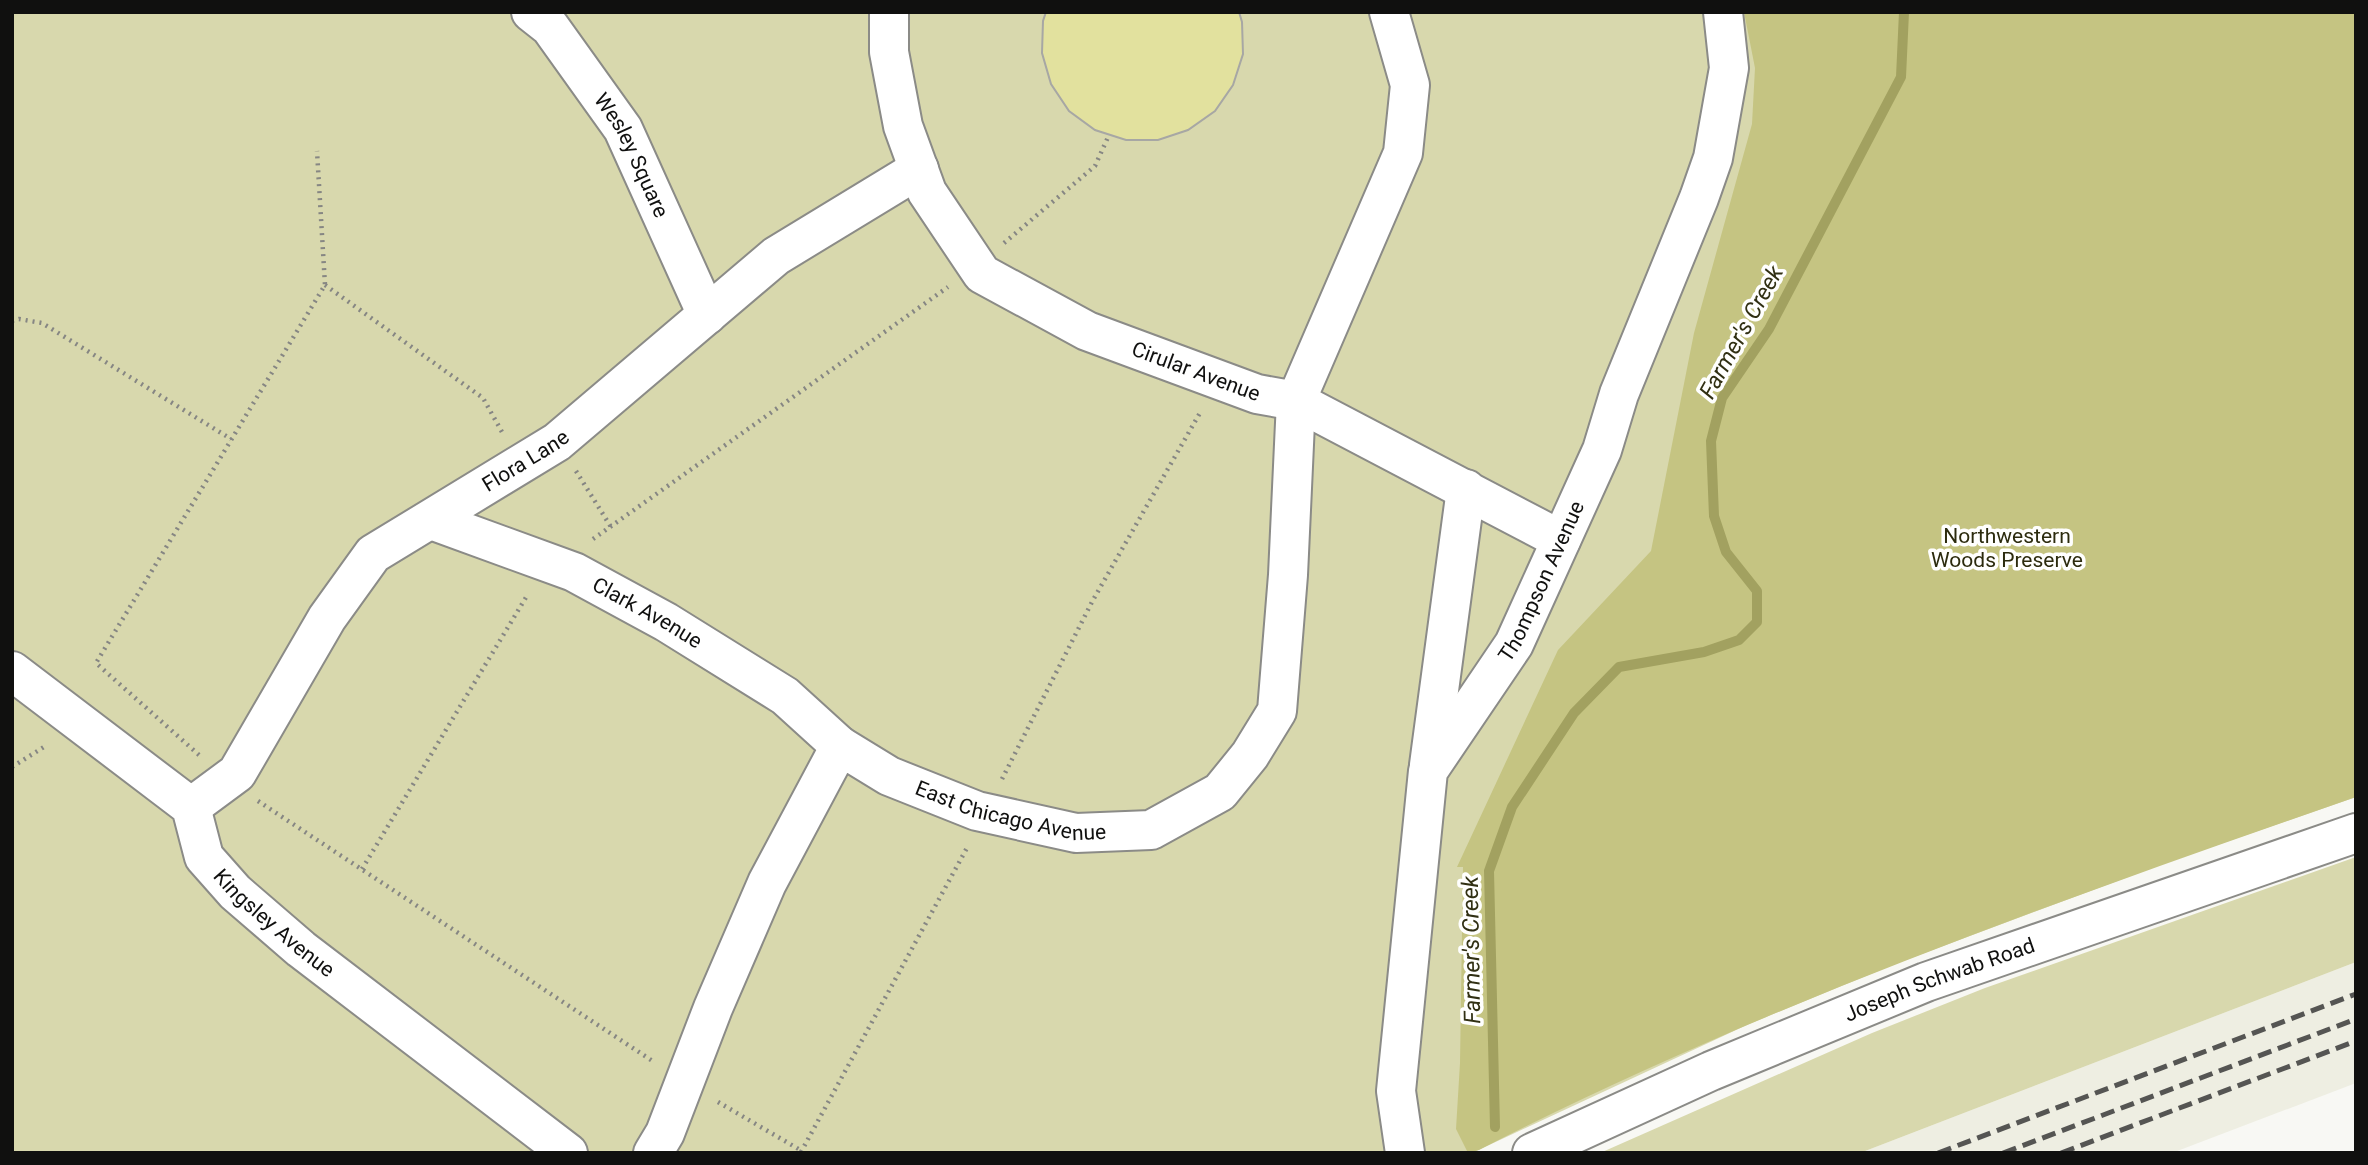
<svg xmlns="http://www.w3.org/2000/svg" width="2368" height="1165" viewBox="0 0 2368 1165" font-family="Roboto,sans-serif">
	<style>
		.built { fill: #eeeee2 }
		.green { fill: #d8d8ad }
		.forest { fill: #c5c482 }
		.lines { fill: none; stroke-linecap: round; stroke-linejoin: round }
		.stream { stroke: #a2a160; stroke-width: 10 }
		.building { fill: #e2e19e; stroke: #a7a7a4; stroke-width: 2 }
		.minor-casing { stroke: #8b8b87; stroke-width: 42 }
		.path { stroke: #868683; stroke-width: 4.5; stroke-dasharray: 2 5; stroke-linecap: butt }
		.minor { stroke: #fff; stroke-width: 38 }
		.rail { stroke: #555553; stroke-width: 5; stroke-dasharray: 14 7; stroke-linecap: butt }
		.labels { text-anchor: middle; stroke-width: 7; stroke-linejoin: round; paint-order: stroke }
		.street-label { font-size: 21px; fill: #10100f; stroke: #fffffe }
		.park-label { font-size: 21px; fill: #2c2b0e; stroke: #fffffe }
		.water-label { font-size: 23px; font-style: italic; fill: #313013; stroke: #fffffe }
	</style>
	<rect width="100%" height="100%" fill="#f8f8f4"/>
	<path class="built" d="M2356 962V1083L2172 1153H1860Z"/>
	<path class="green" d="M12 12H2356V797L2168 862 1895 964 1749 1024 1472 1153H12Z
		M2356 857V962L1860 1153H1600L1872 1033 1985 988Z"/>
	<path class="forest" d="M1744 12H2356V797C2058 901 1760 1006 1479 1150L1468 1153 1456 1129 1460 1063 1463 867H1457L1558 650 1651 551 1694 333 1752 124 1755 68Z"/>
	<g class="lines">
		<path class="stream" d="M1495 1127 1489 871 1512 807 1574 713 1619 667 1704 652 1739 640 1757 622V591L1726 552 1714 516 1711 441 1722 398 1769 329 1901 77 1904 12"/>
	</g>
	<path class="building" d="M1046 12H1239L1242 22 1243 54 1233 85 1215 111 1188 130 1158 140H1126L1095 130 1069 111 1051 84 1042 53 1043 21Z"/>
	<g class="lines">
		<defs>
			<g id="minor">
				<path id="s1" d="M531 12 550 27 623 129 707 315"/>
				<path id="s2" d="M889 12V52L903 126 927 192 982 274 1087 331 1257 394 1296 401 1561 540"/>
				<path id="s3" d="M431 520 574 572 666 622 785 696 840 746"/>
				<path id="s4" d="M12 671 191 807 204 857 235 892 301 949 568 1153"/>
				<path d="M1429 765 1466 489"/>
				<path id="s5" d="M191 807 237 773 327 618 373 554 557 442 776 256 919 169"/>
				<path id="s6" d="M653 1153 665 1133 713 1008 767 883 840 746 889 776 977 811 1076 833 1151 830 1220 792 1250 755 1277 711 1288 575 1296 401 1403 153 1410 85 1389 12"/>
				<path id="s7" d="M1405 1153 1396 1091 1428 771 1514 644 1602 450 1619 394 1699 198 1713 158 1729 68 1723 12"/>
				<path id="s8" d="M1532 1153 1711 1071 1926 982 2356 833"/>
			</g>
		</defs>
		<use href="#minor" class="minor-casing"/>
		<path class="path" d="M1004 243 1095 166 1109 135
			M325 285 483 398 502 432
			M12 321 19 319 42 323 231 439
			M576 471 611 527
			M593 539 948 287
			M199 755 96 663 325 285 317 151
			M12 767 47 745
			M1002 779 1093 600 1201 411
			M258 801 654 1062
			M362 869 528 594
			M718 1102 802 1151
			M801 1152 968 846"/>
		<use href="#minor" class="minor"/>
		<path class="rail" d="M1938 1153 2356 994
			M2003 1153 2356 1019
			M2061 1153 2356 1041"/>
	</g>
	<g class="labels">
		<g class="street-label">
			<text dy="7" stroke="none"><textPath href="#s1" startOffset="177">Wesley Square</textPath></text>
			<text dy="7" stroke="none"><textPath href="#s2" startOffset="520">Cirular Avenue</textPath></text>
			<text dy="7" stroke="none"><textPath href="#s5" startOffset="494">Flora Lane</textPath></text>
			<text dy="7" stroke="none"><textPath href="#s7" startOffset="606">Thompson Avenue</textPath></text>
			<text dy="7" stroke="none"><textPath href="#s3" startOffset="236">Clark Avenue</textPath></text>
			<text dy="7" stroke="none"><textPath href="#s6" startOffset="634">East Chicago Avenue</textPath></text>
			<text dy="7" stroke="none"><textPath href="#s4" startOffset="373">Kingsley Avenue</textPath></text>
			<text dy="7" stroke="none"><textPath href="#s8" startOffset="443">Joseph Schwab Road</textPath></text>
		</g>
		<g class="park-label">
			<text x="2007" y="543">Northwestern<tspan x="2007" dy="24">Woods Preserve</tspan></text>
		</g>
		<g class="water-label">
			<text transform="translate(1741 332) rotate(-61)" y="8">Farmer's Creek</text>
			<text transform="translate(1471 950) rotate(-91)" y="8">Farmer's Creek</text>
		</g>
	</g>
	<rect width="2368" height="1165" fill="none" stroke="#10100f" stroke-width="28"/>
</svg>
